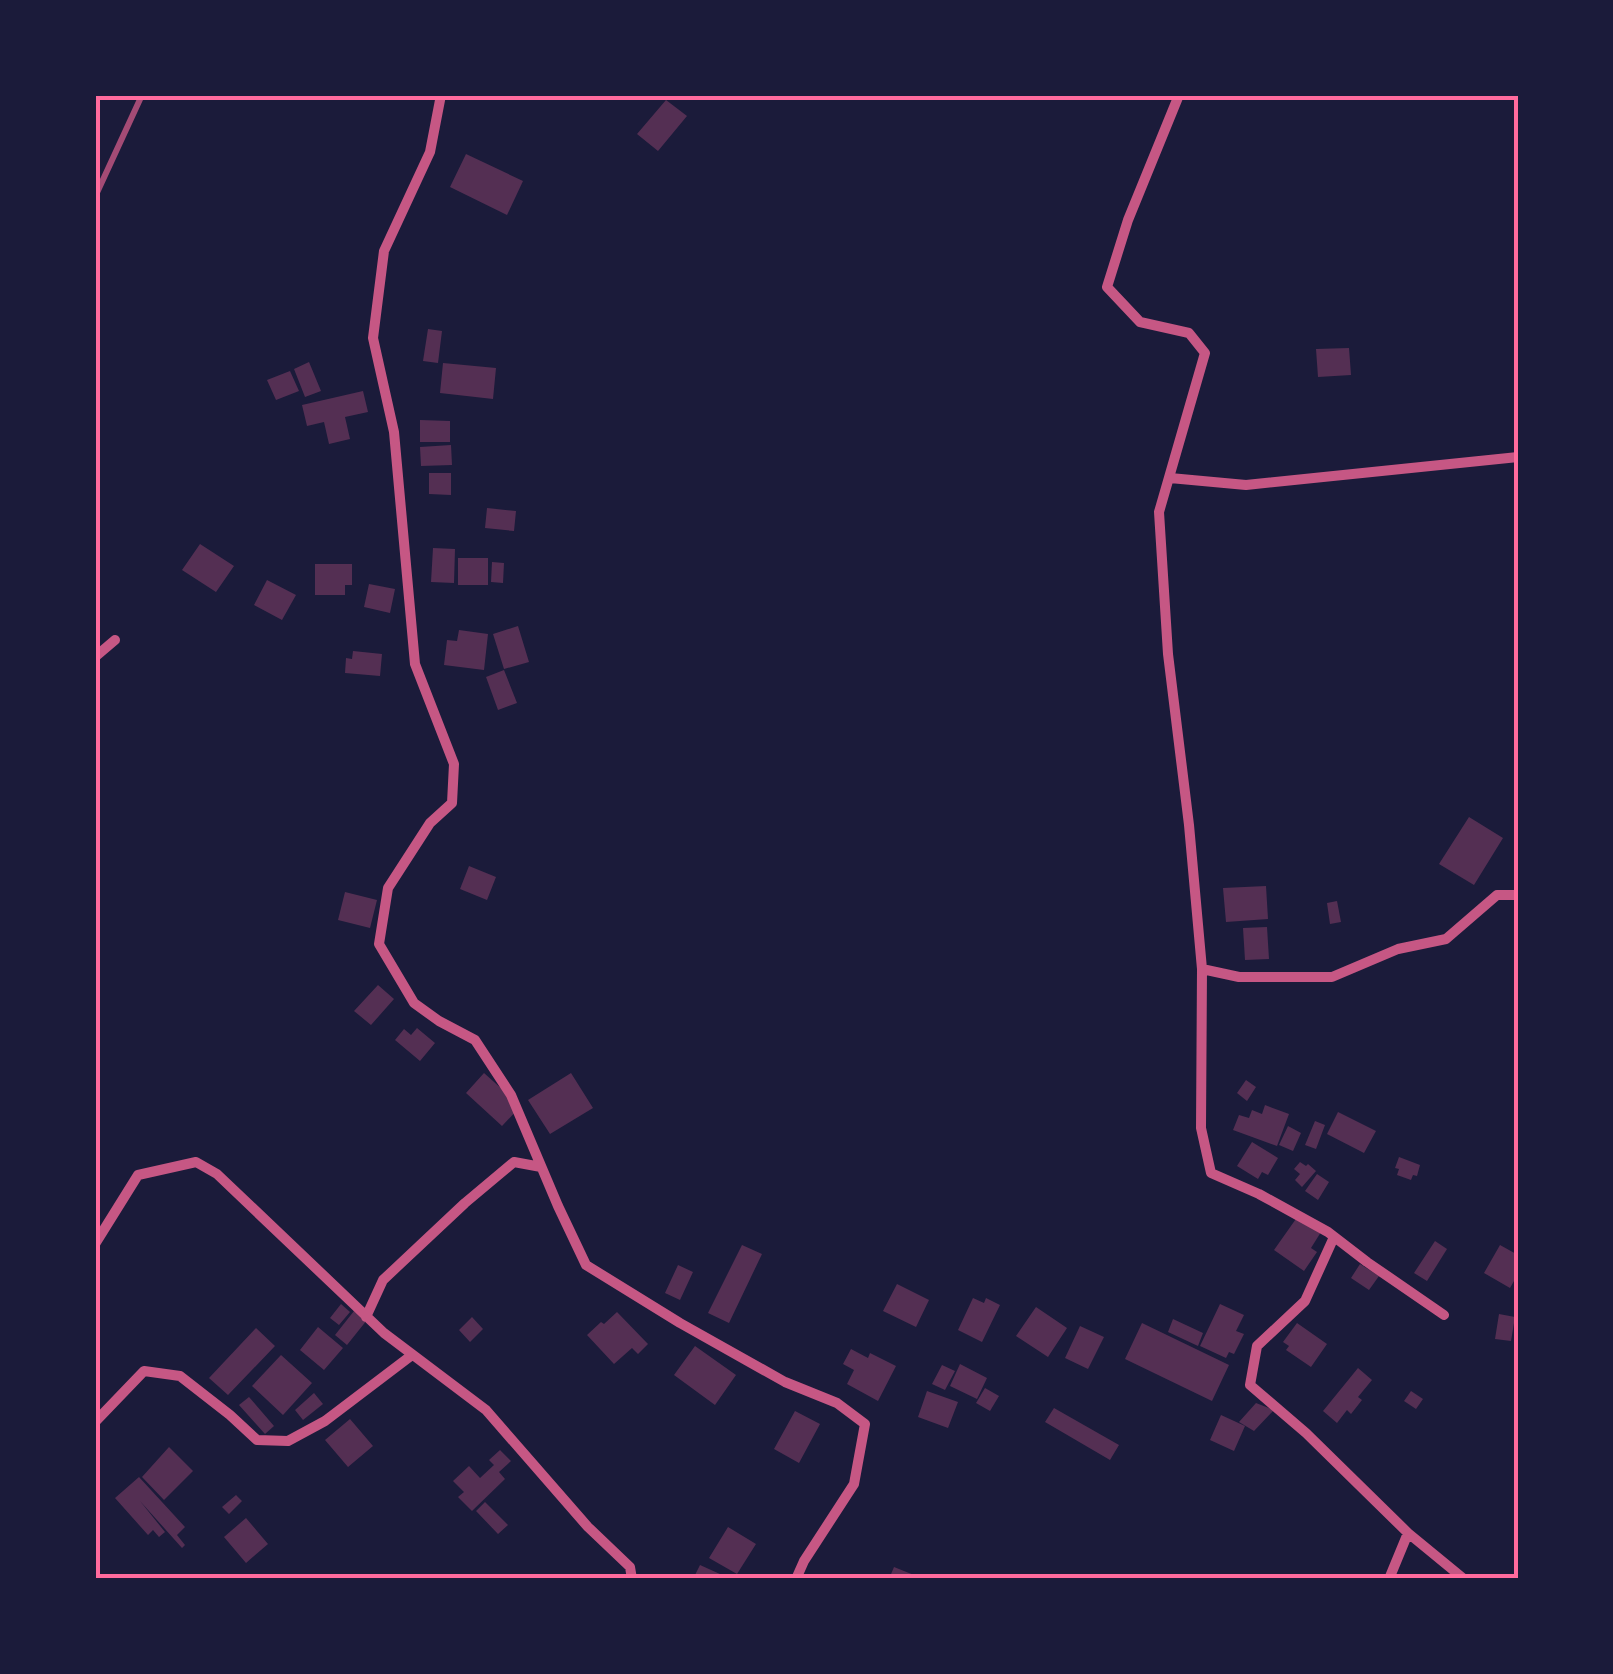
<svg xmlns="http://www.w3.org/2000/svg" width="1613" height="1674" viewBox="0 0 1613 1674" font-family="'Space Grotesk',sans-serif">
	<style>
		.building { fill: #542f53 }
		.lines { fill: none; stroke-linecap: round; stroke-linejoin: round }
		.minor { stroke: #c65784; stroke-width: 10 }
		.rail { stroke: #a44b75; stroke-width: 6 }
		.neatline { fill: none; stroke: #ff6b9d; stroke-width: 4 }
	</style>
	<rect width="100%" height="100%" fill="#1b1b3a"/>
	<path class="building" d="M666 100 687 116 658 151 637 134Z
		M466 154 523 181 507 215 450 187Z
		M428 329 442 331 438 363 423 361Z
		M1349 348 1351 375 1318 377 1316 349Z
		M309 362 321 391 305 397 294 369Z
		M443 363 496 368 493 399 440 393Z
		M290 371 299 391 276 400 267 380Z
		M363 391 368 412 345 417 350 439 329 444 324 422 307 426 302 405Z
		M420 420 450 421V442H420Z
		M451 445 452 465 421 466 420 447Z
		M429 473H451V495L429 494Z
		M487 508 516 511 514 531 485 528Z
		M200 544 234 566 216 592 182 570Z
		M433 548 455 549 454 583 431 582Z
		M458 558H488V585H458Z
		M492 562 504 563 503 583 491 582Z
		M315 564H352V585H345V595H315Z
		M267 580 296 595 282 620 254 605Z
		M369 584 395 589 390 613 364 607Z
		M518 626 529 662 504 669 493 634Z
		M459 630 488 634 484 670 444 665 447 640 457 641Z
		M353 651 382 654 380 676 345 673 346 658 352 659Z
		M504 670 517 703 498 710 486 677Z
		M1469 817 1503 838 1474 885 1439 864Z
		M469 866 496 877 487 900 460 889Z
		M1266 886 1268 919 1226 922 1223 888Z
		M345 892 377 900 370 928 338 920Z
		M1337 901 1341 922 1330 924 1327 903Z
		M1267 927 1269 959 1245 960 1243 928Z
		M378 985 394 999 371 1025 354 1011Z
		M417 1028 435 1043 420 1061 395 1040 404 1029 411 1035Z
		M484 1073 521 1106 502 1126 466 1093Z
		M571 1073 593 1108 550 1134 528 1100Z
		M1246 1080 1256 1087 1247 1101 1237 1093Z
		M1265 1105 1289 1114 1277 1146 1233 1130 1239 1115 1249 1118 1252 1110 1262 1114Z
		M1338 1112 1376 1131 1364 1153 1327 1134Z
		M1315 1121 1325 1125 1316 1149 1305 1145Z
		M1288 1126 1301 1133 1293 1151 1279 1145Z
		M1252 1142 1278 1158 1268 1175 1262 1172 1258 1179 1237 1166Z
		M1399 1157 1420 1165 1417 1176 1413 1175 1411 1180 1397 1175 1399 1169 1395 1168Z
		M1300 1162 1306 1166 1308 1164 1316 1171 1302 1187 1295 1180 1300 1174 1294 1169Z
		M1317 1174 1329 1182 1318 1200 1305 1191Z
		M1298 1216 1321 1232 1311 1248 1317 1252 1304 1271 1274 1250Z
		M1435 1241 1447 1249 1427 1281 1414 1273Z
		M742 1245 762 1254 729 1323 708 1313Z
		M1500 1245 1518 1255V1274L1510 1288 1484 1273Z
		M1360 1264 1379 1276 1369 1290 1351 1278Z
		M678 1265 693 1272 680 1300 665 1293Z
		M897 1284 929 1300 916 1327 883 1311Z
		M973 1298 984 1303 986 1298 1000 1305 982 1342 958 1330Z
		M341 1304 350 1312 339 1325 330 1318Z
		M1220 1304 1244 1315 1236 1331 1244 1334 1234 1354 1229 1352 1226 1358 1200 1346Z
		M1036 1307 1067 1328 1048 1357 1016 1336Z
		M354 1311 367 1320 347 1345 335 1335Z
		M617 1312 648 1344 638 1354 632 1348 614 1364 587 1335 601 1322 604 1324Z
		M1499 1314 1515 1317 1511 1341 1495 1339Z
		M472 1317 483 1329 470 1342 459 1330Z
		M1173 1319 1203 1333 1198 1346 1168 1332Z
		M1142 1323 1229 1365 1212 1401 1125 1359Z
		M1297 1323 1327 1344 1311 1367 1286 1350 1289 1346 1283 1342Z
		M1080 1326 1104 1337 1088 1369 1065 1358Z
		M318 1327 343 1348 324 1370 300 1350Z
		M256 1328 275 1346 228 1395 209 1378Z
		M695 1346 736 1375 715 1405 674 1375Z
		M851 1349 868 1358 870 1353 896 1366 878 1401 847 1384 854 1370 843 1364Z
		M281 1355 312 1383 283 1415 252 1386Z
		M960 1364 987 1378 977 1399 950 1386Z
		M942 1365 955 1371 945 1390 932 1384Z
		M1358 1368 1372 1380 1358 1397 1362 1400 1351 1414 1347 1410 1337 1423 1323 1411Z
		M985 1388 999 1396 990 1411 976 1403Z
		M927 1391 958 1402 948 1428 918 1417Z
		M1411 1391 1423 1399 1416 1409 1404 1401Z
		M314 1393 323 1404 303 1420 295 1410Z
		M249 1397 274 1426 265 1434 239 1405Z
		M1256 1403 1274 1410 1254 1431 1239 1422Z
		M1054 1408 1119 1445 1110 1460 1045 1422Z
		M795 1411 820 1424 799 1463 774 1449Z
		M1221 1415 1245 1426 1234 1451 1210 1440Z
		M350 1419 373 1446 348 1467 325 1440Z
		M169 1447 193 1471 164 1500 142 1477Z
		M500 1450 511 1461 499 1472 505 1479 472 1511 458 1497 464 1492 453 1481 469 1466 480 1478 494 1465 489 1460Z
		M139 1477 185 1527 177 1535 185 1545 182 1548 140 1501 165 1532 159 1537 153 1530 148 1535 115 1498Z
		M236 1495 242 1501 229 1514 222 1507Z
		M485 1502 508 1525 498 1534 476 1511Z
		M246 1518 268 1544 246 1563 224 1537Z
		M728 1527 756 1544 737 1574 709 1558Z
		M700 1565 731 1579H693Z
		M894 1567 914 1575 912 1579H889Z"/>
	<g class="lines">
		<path class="minor" d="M441 95 430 152 384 251 373 338 394 432 415 664 454 764 452 803 430 823 388 888 379 944 414 1003 439 1021 475 1040 511 1095 558 1206 586 1265 680 1323 785 1382 837 1403 865 1424 854 1484 804 1561 796 1579
			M1179 95 1128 220 1107 287 1140 322 1189 333 1205 353 1159 512 1168 654 1189 825 1202 969 1201 1128 1211 1173 1259 1194 1328 1232 1367 1262 1444 1315
			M1170 478 1246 485 1518 457
			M95 657 115 640
			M1202 969 1239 977H1332L1398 949 1446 939 1497 895H1518
			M1334 1237 1305 1301 1257 1346 1250 1385 1306 1433 1408 1533 1464 1579
			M95 1244 138 1175 196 1162 217 1174 384 1333 486 1410 588 1527 630 1567 632 1579
			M366 1317 383 1280 465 1203 514 1162 541 1167
			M95 1422 144 1371 180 1376 230 1415 257 1440 288 1441 325 1421 412 1355
			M1389 1579 1408 1533"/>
		<path class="rail" d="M95 197 142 95"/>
	</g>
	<rect width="1613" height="1674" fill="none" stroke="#1b1b3a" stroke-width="195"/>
	<rect x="98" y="98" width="1418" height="1478" class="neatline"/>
</svg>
